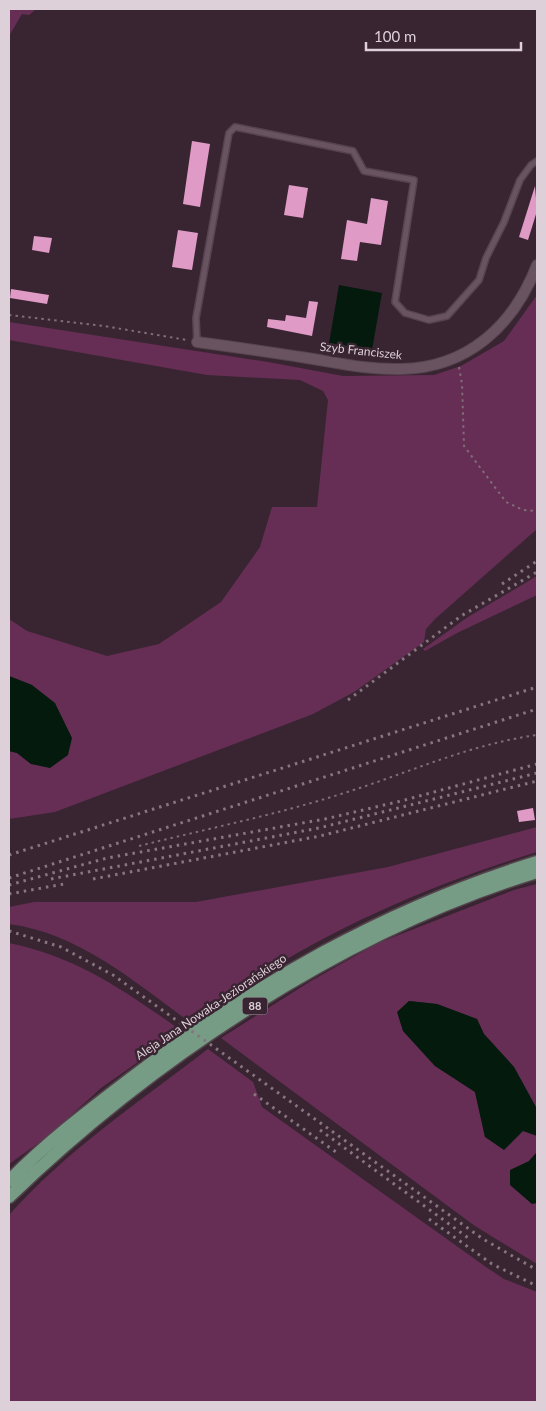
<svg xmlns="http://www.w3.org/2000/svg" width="546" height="1411" viewBox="0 0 546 1411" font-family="Lato,sans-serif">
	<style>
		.green { fill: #672e55 }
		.water { fill: #031a0d }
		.building { fill: #e09ac6 }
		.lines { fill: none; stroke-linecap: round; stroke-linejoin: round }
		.service-casing { stroke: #55444e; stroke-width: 8 }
		.minor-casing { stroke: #55444e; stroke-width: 12 }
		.primary-casing { stroke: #55444e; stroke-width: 15 }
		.path { stroke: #7f6d78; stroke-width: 2; stroke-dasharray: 2.5 4; stroke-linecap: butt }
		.service { stroke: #695361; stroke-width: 5 }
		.minor { stroke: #695361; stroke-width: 10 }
		.primary { stroke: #769c86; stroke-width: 12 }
		.rail { stroke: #877580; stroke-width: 3; stroke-dasharray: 2.5 5; stroke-linecap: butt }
		.labels { text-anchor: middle; stroke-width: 5; stroke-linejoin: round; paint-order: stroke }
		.shield { fill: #392532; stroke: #ac9da6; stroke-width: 1 }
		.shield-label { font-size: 11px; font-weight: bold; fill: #ded0d8 }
		.street-label { font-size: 12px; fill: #ded0d8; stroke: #392532 }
	</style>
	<rect width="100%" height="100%" fill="#392532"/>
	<path class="green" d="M9 9H34V11L29 15 22 14 9 36Z
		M537 295V529L435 619 426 629 424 642 354 692 313 714 55 812 9 819V751L17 753 31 764 32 685 9 676V619L27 631 107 656 159 644 221 602 260 547 272 507H317L328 400 323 391 300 380 207 375 9 340V322L268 362 343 376 434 375 461 366 504 341Z
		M537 576V595L457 633 425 651 423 649 468 617Z
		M537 827V852C411 891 297 943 191 1023 136 983 79 933 9 924V907L34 902H196L388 867Z
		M537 884V1109L514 1067 484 1034 477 1019 437 1004 409 1001 398 1012 403 1031 435 1066 475 1092 485 1137 523 1131 537 1134V1152L529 1161 532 1203H537V1264L475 1226 221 1038 311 981 378 943 514 890Z
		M9 943C78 957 126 992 182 1031L101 1088 47 1137 9 1164Z
		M208 1049 253 1082 262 1107 486 1267 504 1279 537 1292V1402H9V1215C66 1151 140 1101 208 1049Z"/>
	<path class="water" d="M339 285 382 293 372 350 329 343Z
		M9 676 32 685 55 703 72 738 68 755 50 768 31 764 17 753 9 751Z
		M409 1001 437 1004 477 1019 484 1034 514 1067 537 1109V1136L523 1131 504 1150 485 1137 475 1092 435 1066 403 1031 397 1012Z
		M537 1152V1203L532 1204 510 1185V1170L529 1161Z"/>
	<path class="building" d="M192 141 210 144 200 207 183 204Z
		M289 185 308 188 303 218 284 215Z
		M535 186 537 211 528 240 519 237Z
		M371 198 388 201 381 245 360 242 357 261 341 259 347 220 367 224Z
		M178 230 198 233 192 270 172 267Z
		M34 236 52 238 49 253 32 250Z
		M11 289 49 295 47 304 10 298Z
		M309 301 318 302 312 336 267 327 268 319 285 321 286 315 306 318Z
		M533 808 535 820 519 822 517 811Z"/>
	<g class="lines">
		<defs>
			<path id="service" d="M197 342 196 318 229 133 235 127 353 151 364 171 414 180 395 302 405 313 429 320 447 316 479 280 486 258 504 222 520 180 531 165 537 161"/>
			<path id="minor" d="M197 342C234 347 270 352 307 358 338 363 369 370 401 369 468 368 514 325 537 265"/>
			<path id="primary" d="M9 1181C46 1143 88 1111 130 1079 256 983 385 909 537 862
				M9 1197C153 1058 344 931 537 872"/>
		</defs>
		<use href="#service" class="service-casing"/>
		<use href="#minor" class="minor-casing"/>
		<use href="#primary" class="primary-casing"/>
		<path class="path" d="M9 315 104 326 187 340
			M459 367 462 384 464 446 506 502 523 510 537 511
			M139 846C206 829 275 815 341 794 406 774 470 744 537 735"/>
		<use href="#service" class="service"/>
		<use href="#minor" class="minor"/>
		<use href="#primary" class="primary"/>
		<path class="rail" d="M502 584 537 561
			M348 700 461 616 537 572
			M9 855 537 687
			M9 878 537 709
			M51 879 319 828 537 773
			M93 879 320 836 537 781
			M9 885 107 858 325 819 401 801 537 764
			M9 894 64 884
			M9 931 61 947 113 975 483 1239 537 1270
			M254 1094 336 1152
			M320 1130 471 1240
			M429 1219 492 1264 537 1286"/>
	</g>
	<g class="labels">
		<rect class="shield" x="242.5" y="997.5" width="25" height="17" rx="4"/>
		<g class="shield-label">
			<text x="255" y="1010">88</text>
		</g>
		<g class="street-label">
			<text transform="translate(361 351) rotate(6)" y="4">Szyb Franciszek</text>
			<text transform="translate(211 1007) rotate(-34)" y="4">Aleja Jana Nowaka-Jeziorańskiego</text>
		</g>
	</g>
	<rect width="546" height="1411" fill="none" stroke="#ded0d8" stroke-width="20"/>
	<path d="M366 42v8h155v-8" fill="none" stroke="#ded0d8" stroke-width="2.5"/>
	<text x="374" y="42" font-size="15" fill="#ded0d8" stroke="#392532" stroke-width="4" paint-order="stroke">100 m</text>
</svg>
